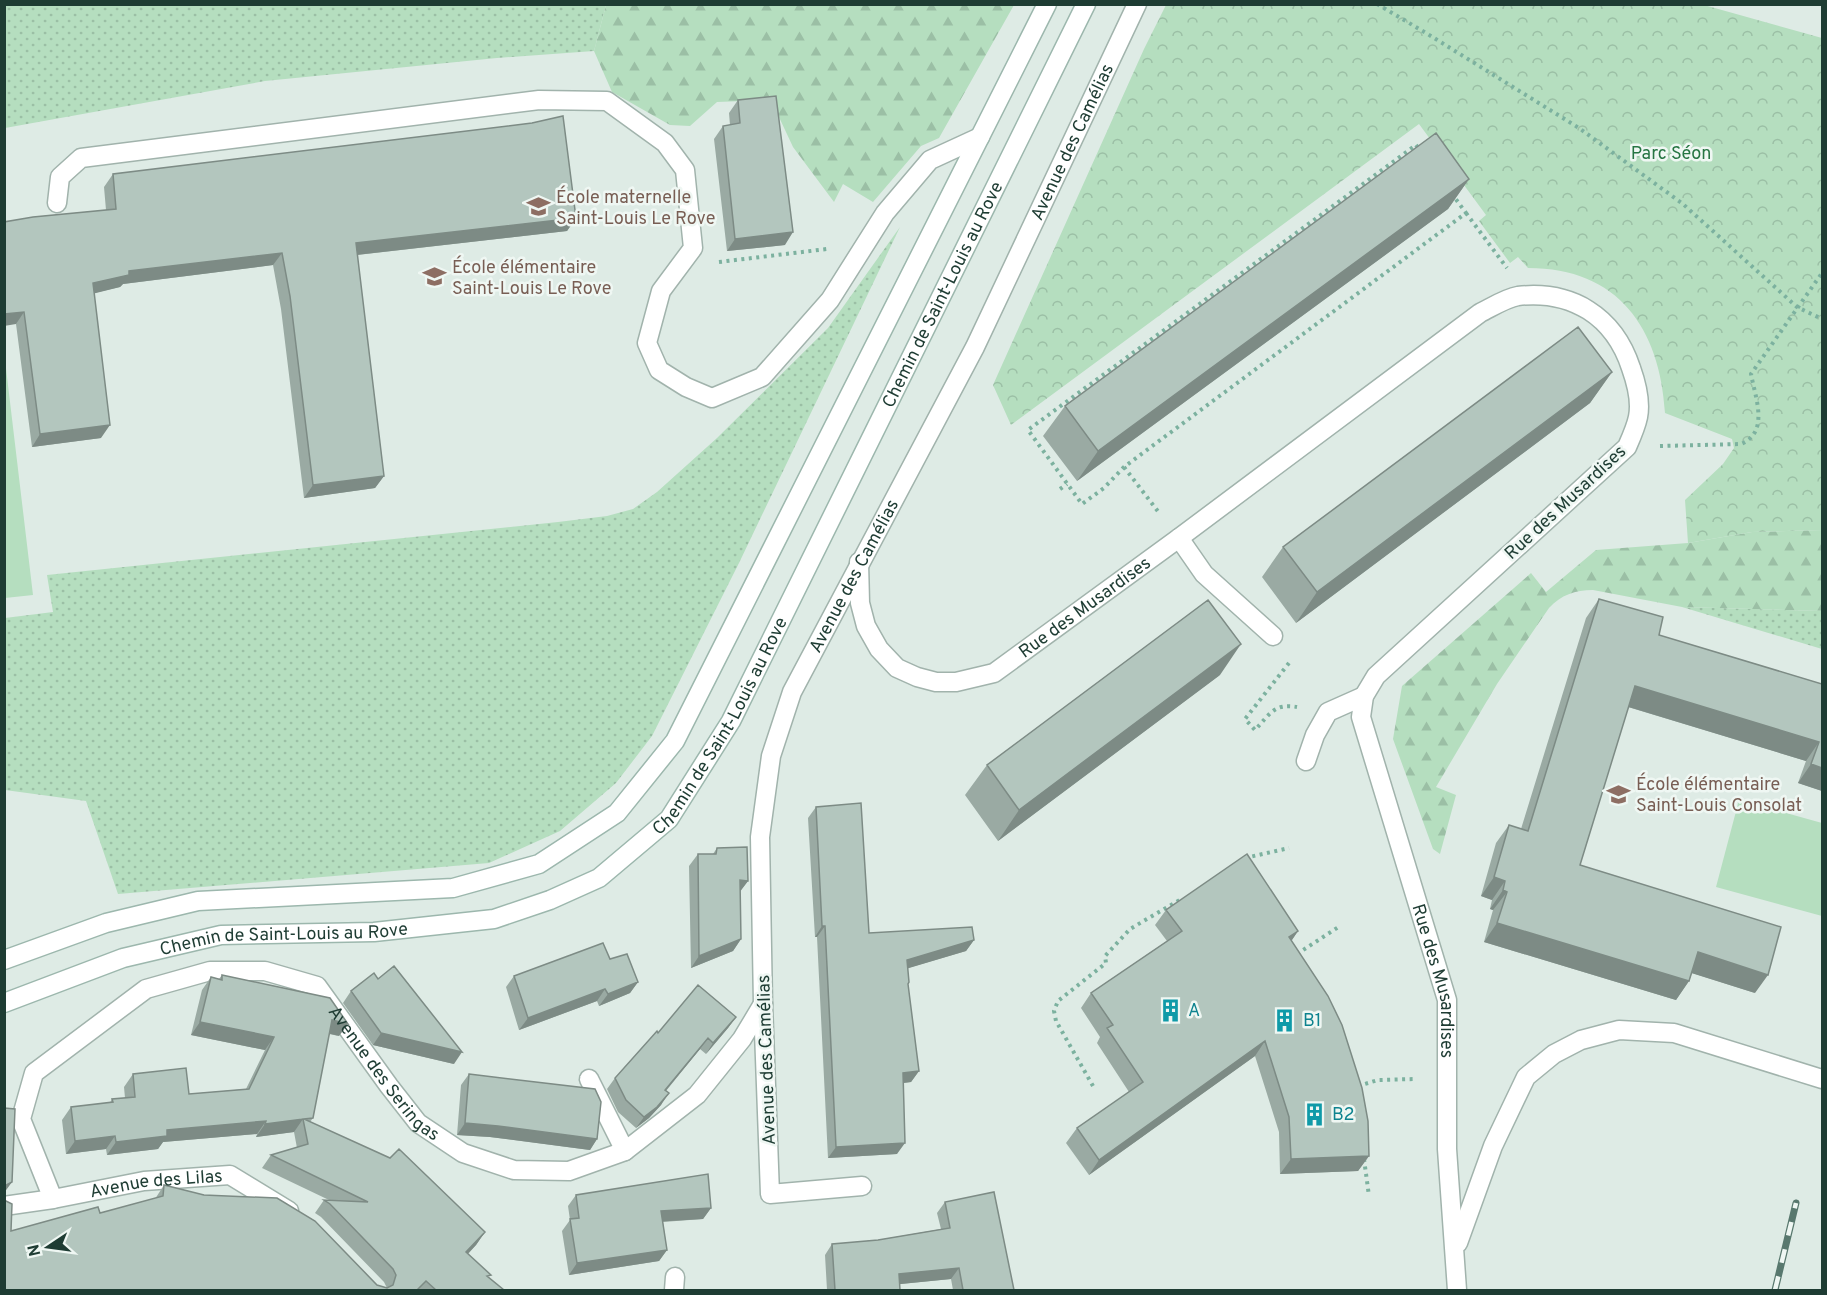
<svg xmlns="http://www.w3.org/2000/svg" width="1827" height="1295" viewBox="0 0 1827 1295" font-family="Overpass,sans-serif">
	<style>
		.grass { fill: url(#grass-dots) }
		.forest { fill: url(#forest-firs) }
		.park { fill: url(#park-crowns) }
		.pitch { fill: #b5debf }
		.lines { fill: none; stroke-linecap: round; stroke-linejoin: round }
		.lane-casing { stroke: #a1b3ac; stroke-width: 21 }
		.street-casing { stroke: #a1b3ac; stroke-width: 21 }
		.secondary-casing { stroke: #9cb7ad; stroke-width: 21 }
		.path { stroke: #7cb19f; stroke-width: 4; stroke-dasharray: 3 4.5; stroke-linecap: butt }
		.lane { stroke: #fff; stroke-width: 18 }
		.street { stroke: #fff; stroke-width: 18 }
		.secondary { stroke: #fff; stroke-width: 18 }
		.rail-casing { stroke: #58786e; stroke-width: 7 }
		.rail { stroke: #eff7f3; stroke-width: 4.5; stroke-dasharray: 14; stroke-linecap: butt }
		.wall { fill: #9aaaa3 }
		.shaded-wall { fill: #7d8b85 }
		.building { fill: #b3c6be; stroke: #7d8b85; stroke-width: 1.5 }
		.labels { text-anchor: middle; stroke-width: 5; stroke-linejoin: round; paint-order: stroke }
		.street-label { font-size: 18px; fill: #1e3c33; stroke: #eff7f3 }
		.park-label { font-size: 18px; fill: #267543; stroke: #eff7f3 }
		.education-label { font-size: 18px; fill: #785e54; stroke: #eff7f3; text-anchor: start }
		.culture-label { font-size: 18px; fill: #0d838f; stroke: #eff7f3; text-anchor: start }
	</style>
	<defs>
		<pattern id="grass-dots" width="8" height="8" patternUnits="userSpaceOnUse" patternTransform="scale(1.5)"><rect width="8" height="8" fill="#b5debf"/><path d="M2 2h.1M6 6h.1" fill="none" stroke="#9bbfa5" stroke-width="1.8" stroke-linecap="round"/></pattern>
		<pattern id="forest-firs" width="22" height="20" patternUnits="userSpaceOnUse" patternTransform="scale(1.5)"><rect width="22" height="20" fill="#b5debf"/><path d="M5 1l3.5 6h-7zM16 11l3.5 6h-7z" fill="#9bbfa5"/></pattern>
		<pattern id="park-crowns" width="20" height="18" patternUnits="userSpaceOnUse" patternTransform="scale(1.5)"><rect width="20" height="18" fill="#b5debf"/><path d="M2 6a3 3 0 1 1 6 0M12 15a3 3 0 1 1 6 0" fill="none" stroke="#9bbfa5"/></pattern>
	</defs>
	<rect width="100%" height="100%" fill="#deebe5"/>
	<path class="grass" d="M5 5H606L594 51 497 58 265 81 5 128Z
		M900 227 739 563 652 736 616 783 560 831 489 863 118 894 86 801 5 790V618L53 612 47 575 558 522 607 516 633 509 657 492 717 438 828 328Z
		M1682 607 1822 611V649Z"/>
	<path class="forest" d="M606 5H1014L939 138 921 146 873 202 843 184 834 202 793 147 771 100 717 102 690 126 670 125 612 92 594 51Z
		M1822 530V611L1682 607 1593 590C1575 590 1561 595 1549 608L1497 684 1436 787 1456 795 1440 854 1433 849 1393 739 1402 686 1531 573 1546 592 1596 550 1688 543 1752 532Z"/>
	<path class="park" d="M1166 5H1704L1822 38V530L1752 532 1688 543 1685 500 1723 464 1734 448 1732 439 1665 413C1660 328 1618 268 1528 268L1518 257 1510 263 1479 221 1486 215 1419 124 1011 425 993 385 1144 49Z"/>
	<path class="pitch" d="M5 360 33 595 5 598H4Z
		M1739 800 1822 823V916L1716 887Z"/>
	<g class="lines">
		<defs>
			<path id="lane" d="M57 203 60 177 81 158 539 100 607 101 665 143 685 170 693 248 661 291 647 343 659 370 686 387 712 398 762 377 830 300 885 213 930 160 980 137
				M1179 538 1204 574 1273 636
				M1306 761 1315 735 1328 712 1364 696"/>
			<g id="street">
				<path id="s1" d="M859 562 860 603 866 626 879 649 897 668 917 677 936 682H956L994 673 1179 538 1480 313C1492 307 1506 298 1518 296 1572 290 1614 316 1631 368 1636 382 1641 402 1638 417 1636 427 1631 438 1627 447L1376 676 1364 696 1361 717 1447 1000V1149L1457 1290"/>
				<path d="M589 1079 625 1151"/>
				<path id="s2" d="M862 1186 770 1194 763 1004 760 837 771 756 792 692 975 347 1137 4"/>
				<path id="s3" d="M53 1199 21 1119 34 1073 146 989 210 971H265L317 986 389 1086 418 1123 463 1153 514 1170 569 1171 625 1151 697 1095 742 1039 763 1004"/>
				<path id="s4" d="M4 1206 53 1199 144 1181 230 1175 289 1211"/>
				<path d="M1458 1243 1493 1146 1526 1077 1554 1054 1581 1040 1619 1030 1674 1033 1822 1079"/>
				<path d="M674 1290 675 1277"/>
			</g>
			<g id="secondary">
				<path d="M4 960 106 923 198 901 453 888 539 864 617 813 675 741 1047 4"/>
				<path id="s5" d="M4 1003 123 958 221 935 374 932 494 919 550 900 599 878 669 819 731 721 1086 4"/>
			</g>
		</defs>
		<use href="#lane" class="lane-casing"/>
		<use href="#street" class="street-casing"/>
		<use href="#secondary" class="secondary-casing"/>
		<path class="path" d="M1377 4 1426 33 1579 128 1683 204 1797 307 1822 319
			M1416 145 1466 213 1124 467 1104 488 1082 504 1028 430Z
			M1466 213 1507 268
			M719 262 827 249
			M1660 446 1741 444C1770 432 1755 397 1751 374L1822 273
			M1124 467 1160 514
			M1060 489 1067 484
			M1289 663 1245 719 1255 730C1270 714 1274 703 1297 707
			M1245 858 1289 848
			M1297 954 1340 926
			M1093 1086 1056 1021 1054 1011 1058 1001 1106 963 1105 956 1130 929 1183 898
			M1358 1086 1378 1080 1416 1079
			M1364 1159 1369 1196"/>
		<use href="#lane" class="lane"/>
		<use href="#street" class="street"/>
		<use href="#secondary" class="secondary"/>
		<defs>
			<path id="rail" d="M1775 1290 1796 1203"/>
		</defs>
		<use href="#rail" class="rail-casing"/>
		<use href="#rail" class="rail"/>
	</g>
	<path class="wall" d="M738 100 785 245 727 251 714 139 723 126 730 125 729 113Z
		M113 174 576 218 567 231 357 255 384 476 375 488 304 498 281 309 273 265 123 284 120 287 94 293 101 438 32 447 16 324 33 217 106 210 104 187Z
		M1469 179 1448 209 1077 481 1043 436 1065 406Z
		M1612 372 1590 403 1296 623 1262 577 1283 547Z
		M1599 599 1659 635 1822 684V791L1798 783 1806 761 1628 707 1580 865 1755 993 1692 973 1689 981 1676 1000 1484 942 1493 910 1490 909 1492 900 1481 896 1496 843 1509 825 1521 829 1586 618Z
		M1220 675 998 841 965 795 987 765Z
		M816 807 869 933 974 940 966 951 908 968V985L919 1071 911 1082 903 1083 897 1154 828 1158 817 937H815L808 818Z
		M717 848 748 881 740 891 741 939 733 951 691 968 689 866 698 854H713Z
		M1166 910 1298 931 1291 941 1369 1156 1358 1171 1280 1174 1279 1132 1255 1056 1089 1175 1066 1143 1077 1128 1129 1092 1097 1043 1100 1037 1081 1008 1091 993 1167 941 1155 925Z
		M610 959 638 982 630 993 599 1006 597 1001 519 1030 506 987 514 976Z
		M222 975 339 1036 329 1034 313 1118 310 1122 485 1232 476 1245 468 1254 489 1278 504 1290H4L11 1231 100 1213 155 1199 164 1185 377 1285 387 1288 384 1282 321 1217 315 1213 324 1200H329L262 1168 271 1155 297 1148 294 1132 256 1137 257 1134 163 1142 158 1149 107 1155 106 1149 66 1154 62 1120 71 1107 110 1103 112 1099 125 1098 124 1087 133 1074 189 1094 246 1089 265 1050 191 1035 202 990 211 977 219 979Z
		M378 979 454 1064 373 1045 343 1003 351 991Z
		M736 1017 728 1028 706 1054 700 1049 666 1091 661 1105 649 1118 636 1128 618 1112 607 1089 615 1078 658 1033Z
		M469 1074 597 1139 590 1150 490 1137 457 1135 461 1085Z
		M576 1195 711 1208 703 1219 663 1222 667 1250 659 1261 569 1275 562 1231 570 1220 568 1206Z
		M945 1202 1014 1290H953L951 1279 900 1284V1290H827L825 1255 832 1244 878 1240 941 1229 937 1213Z"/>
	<path class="shaded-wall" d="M1469 179 1448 209 1077 481 1098 451Z
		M576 218 567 231 347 256 356 243Z
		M793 232 785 245 727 251 735 239Z
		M282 253 273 265 123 284 120 287 84 296 93 283 129 271Z
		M24 312 16 324 4 326V314Z
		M1612 372 1590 403 1296 623 1317 592Z
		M110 425 101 438 32 447 40 434Z
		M384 476 375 488 304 498 313 485Z
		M1241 644 1220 675 998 841 1019 810Z
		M1635 686 1819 742 1806 761 1622 705Z
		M1811 764 1822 768V791L1798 783Z
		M1494 877 1505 881 1492 900 1481 896Z
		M740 880 748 881 739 893Z
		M1503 890 1507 892 1493 910 1490 909Z
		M1497 923 1689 981 1676 1000 1484 942Z
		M822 926H825L817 937H815Z
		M1298 931 1288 946 1289 937Z
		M741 939 733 951 691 968 699 956Z
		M974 940 966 951 899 971 907 960Z
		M1698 952 1768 975 1755 993 1685 971Z
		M638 982 630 993 599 1006 608 994Z
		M605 989 597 1001 519 1030 528 1018Z
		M736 1017 728 1028 706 1054 713 1043Z
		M332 1020 348 1024 339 1036 323 1032Z
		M200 1022 274 1037 265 1050 191 1035Z
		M381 1033 462 1052 454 1064 373 1045Z
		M708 1038 700 1049 657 1101 665 1090Z
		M1265 1041 1255 1056 1089 1175 1099 1160Z
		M919 1071 911 1082 895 1084 903 1073Z
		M669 1093 661 1105 649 1118 636 1128 644 1117Z
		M303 1119 294 1132 256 1137 265 1124Z
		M266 1121 257 1134 163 1142 158 1149 107 1155 116 1142 167 1130Z
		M465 1123 498 1126 597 1139 590 1150 490 1137 457 1135Z
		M115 1136 106 1149 66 1154 75 1141Z
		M905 1143 897 1154 828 1158 836 1147Z
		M1369 1156 1358 1171 1280 1174 1291 1159Z
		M12 1182 4 1193V1186Z
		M711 1208 703 1219 653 1222 661 1211Z
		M485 1232 476 1245 457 1265 466 1252Z
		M667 1250 659 1261 569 1275 577 1263Z
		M959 1268 951 1279 891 1285 899 1274Z"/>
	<path class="building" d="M776 96 793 232 735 239 723 126 740 123 738 100Z
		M563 116 576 218 356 243 384 476 313 485 290 296 282 253 129 271V275L93 283 110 425 40 434 24 312 4 314V222L33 217 116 209 113 174 532 123Z
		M1436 133 1469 179 1098 451 1065 406Z
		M1578 327 1612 372 1317 592 1283 547Z
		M1599 599 1663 617 1659 635 1822 684V768L1811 764 1819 742 1635 686 1580 865 1781 927 1768 975 1698 952 1689 981 1497 923 1507 892 1503 890 1505 881 1494 877 1509 825 1528 831Z
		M1208 600 1241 644 1019 810 987 765Z
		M861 803 869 933 972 927 974 940 907 960 909 982 908 984 919 1071 903 1073 905 1143 836 1147 825 926H822L816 807Z
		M747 847 748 881 740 880 741 939 699 956 698 854H716L717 848Z
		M1247 854 1298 931 1289 937 1328 996 1342 1025 1362 1088 1368 1121 1369 1156 1291 1159 1289 1117 1265 1041 1099 1160 1077 1128 1143 1082 1107 1028 1113 1025 1091 993 1182 931 1166 910Z
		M603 943 610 959 627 954 638 982 608 994 605 989 528 1018 514 976Z
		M394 966 462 1052 381 1033 351 991 374 973 378 979Z
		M222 975 330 998 348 1024 332 1020 313 1118 304 1119 390 1158 399 1149 485 1232 466 1252 491 1275 487 1276 504 1290H436L426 1281 417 1290H4V1200L12 1204 11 1231 98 1207 100 1213 163 1196 164 1185 204 1195 277 1198 315 1221 377 1285 387 1288 393 1285 396 1275 393 1269 330 1204 324 1200 368 1202 271 1155 308 1144 303 1119 265 1124 266 1121 167 1130V1136L116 1142 115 1136 75 1141 71 1107 113 1102 112 1099 135 1097 133 1074 186 1068 189 1094 249 1089 274 1037 200 1022 211 977 222 980Z
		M698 985 736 1017 713 1043 708 1038 665 1090 669 1093 657 1107 644 1117 626 1100 615 1078 657 1031 658 1033Z
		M469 1074 595 1089 601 1102 597 1139 498 1126 465 1123Z
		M4 1108 15 1109 12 1182 6 1185 4 1188Z
		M708 1174 711 1208 661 1211 667 1250 577 1263 570 1219 579 1218 576 1195Z
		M994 1192 1014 1290H963L959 1268 899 1274 900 1290H835L832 1244 878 1240 950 1228 945 1202Z"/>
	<defs>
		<symbol id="school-bare" viewBox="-9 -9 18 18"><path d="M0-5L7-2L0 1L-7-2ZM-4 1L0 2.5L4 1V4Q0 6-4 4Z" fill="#8d6e63" stroke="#eff7f3" stroke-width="2.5" paint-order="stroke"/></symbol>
		<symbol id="building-bare" viewBox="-9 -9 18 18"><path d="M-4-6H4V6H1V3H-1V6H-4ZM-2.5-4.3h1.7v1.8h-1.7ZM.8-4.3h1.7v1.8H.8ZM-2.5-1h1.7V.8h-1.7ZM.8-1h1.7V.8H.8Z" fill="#0f9aa8" stroke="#eff7f3" stroke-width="2.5" paint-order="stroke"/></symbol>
	</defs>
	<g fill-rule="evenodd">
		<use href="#school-bare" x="522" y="190" width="33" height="33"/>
		<use href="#school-bare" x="418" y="260" width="33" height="33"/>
		<use href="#school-bare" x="1602" y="778" width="33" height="33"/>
		<use href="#building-bare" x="1154" y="994" width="33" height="33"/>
		<use href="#building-bare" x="1268" y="1004" width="33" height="33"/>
		<use href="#building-bare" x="1298" y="1098" width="33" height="33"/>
	</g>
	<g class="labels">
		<g class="street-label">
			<text dy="6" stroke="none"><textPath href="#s2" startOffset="1216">Avenue des Camélias</textPath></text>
			<text dy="6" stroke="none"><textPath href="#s5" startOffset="1298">Chemin de Saint-Louis au Rove</textPath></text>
			<text transform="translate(1565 502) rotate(-43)" y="6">Rue des Musardises</text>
			<text dy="6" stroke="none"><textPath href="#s2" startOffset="730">Avenue des Camélias</textPath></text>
			<text dy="6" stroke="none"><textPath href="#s1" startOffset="330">Rue des Musardises</textPath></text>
			<text dy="6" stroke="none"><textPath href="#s5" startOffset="812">Chemin de Saint-Louis au Rove</textPath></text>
			<text dy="6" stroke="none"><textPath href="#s5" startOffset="290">Chemin de Saint-Louis au Rove</textPath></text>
			<text dy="6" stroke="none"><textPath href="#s1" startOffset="1752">Rue des Musardises</textPath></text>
			<text transform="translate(766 1060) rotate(-92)" y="6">Avenue des Camélias</text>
			<text dy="6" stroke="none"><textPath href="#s3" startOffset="560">Avenue des Seringas</textPath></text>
			<text dy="6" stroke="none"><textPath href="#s4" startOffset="154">Avenue des Lilas</textPath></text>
		</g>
		<g class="park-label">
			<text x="1671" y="159">Parc Séon</text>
		</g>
		<g class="education-label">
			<text x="556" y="203">École maternelle<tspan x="556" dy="21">Saint-Louis Le Rove</tspan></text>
			<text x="452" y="273">École élémentaire<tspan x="452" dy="21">Saint-Louis Le Rove</tspan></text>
			<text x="1636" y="790">École élémentaire<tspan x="1636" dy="21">Saint-Louis Consolat</tspan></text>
		</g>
		<g class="culture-label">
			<text x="1188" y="1016">A</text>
			<text x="1303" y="1026">B1</text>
			<text x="1332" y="1120">B2</text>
		</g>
	</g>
	<rect width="1827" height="1295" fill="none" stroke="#1e3c33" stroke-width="12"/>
	<g transform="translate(48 1247) rotate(257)" stroke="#eff7f3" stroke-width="4.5" paint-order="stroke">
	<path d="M0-4.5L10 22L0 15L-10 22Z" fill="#1e3c33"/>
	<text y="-9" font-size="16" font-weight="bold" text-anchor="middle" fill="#1e3c33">N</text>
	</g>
</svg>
